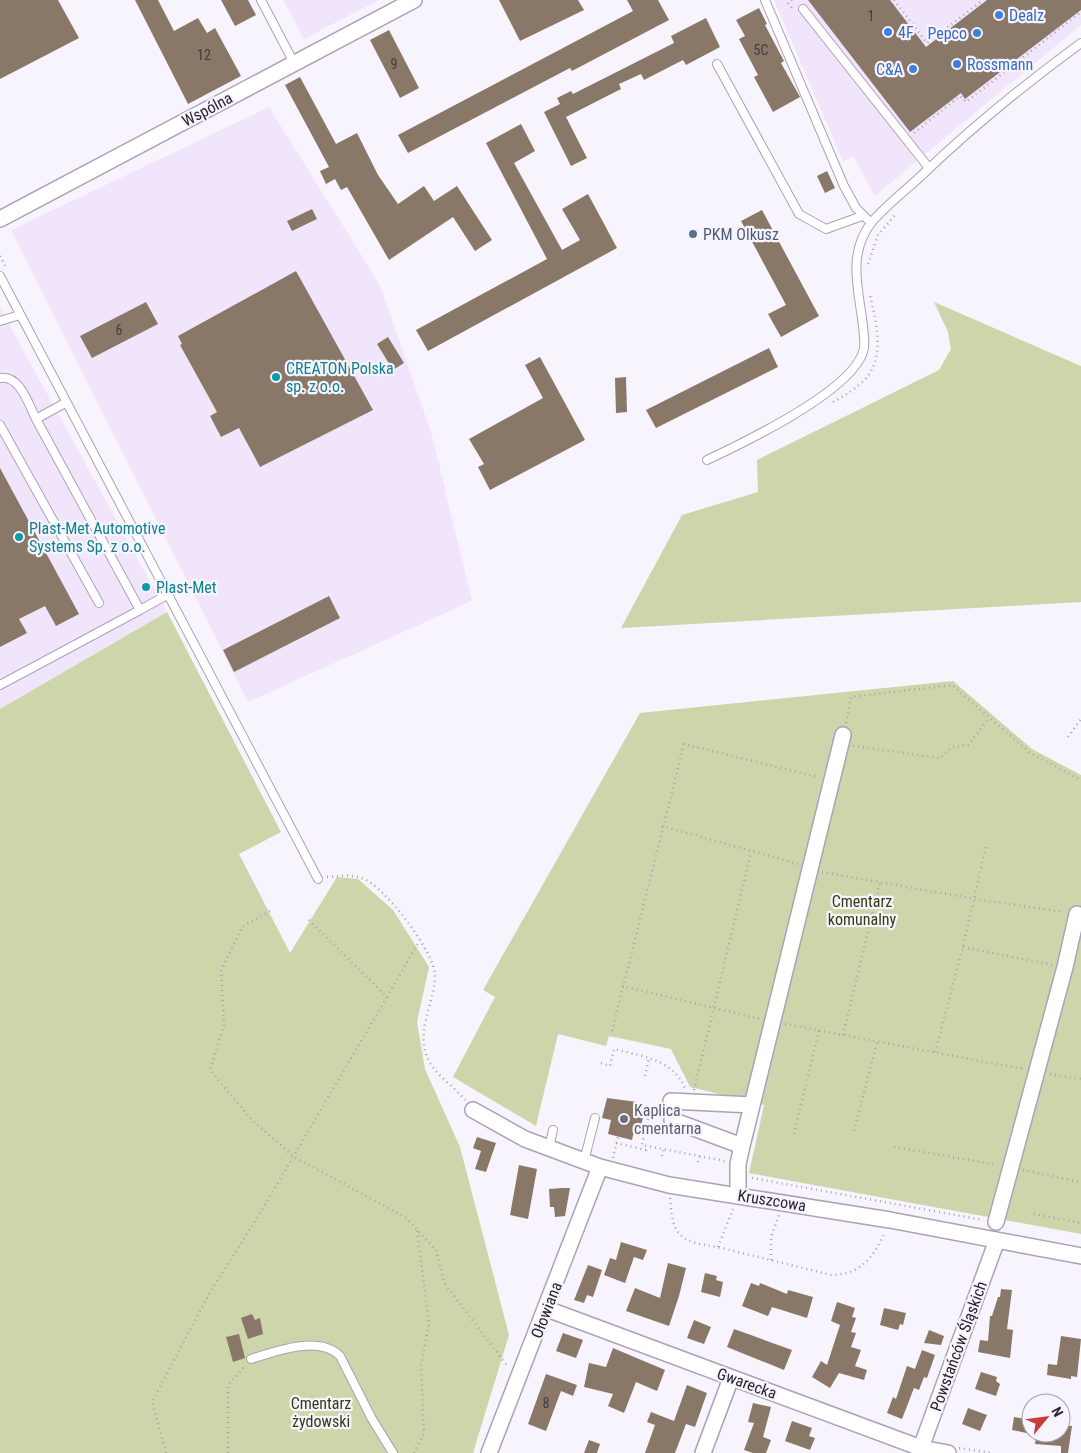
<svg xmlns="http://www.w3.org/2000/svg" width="1081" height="1453" viewBox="0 0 1081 1453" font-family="'Roboto Condensed',sans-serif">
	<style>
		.built { fill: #f1e5fc }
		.green { fill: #cdd6aa }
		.building { fill: #897867 }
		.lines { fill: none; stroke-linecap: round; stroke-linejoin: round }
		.lane-casing { stroke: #aca1b6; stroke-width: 10 }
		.street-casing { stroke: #aca1b6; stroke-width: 18 }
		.path { stroke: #a8a4ac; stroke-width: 2.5; stroke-dasharray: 1 4; stroke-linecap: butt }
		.lane { stroke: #fff; stroke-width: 8 }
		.street { stroke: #fff; stroke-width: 15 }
		.shop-dot { fill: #3f7fe0; stroke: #f8f4fd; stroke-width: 2 }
		.service-dot { fill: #5c6f8a; stroke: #f8f4fd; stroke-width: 2 }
		.culture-dot { fill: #0f9aa8; stroke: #f8f4fd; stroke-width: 2 }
		.worship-dot { fill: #6b7280; stroke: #f8f4fd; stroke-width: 2 }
		.labels { text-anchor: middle; stroke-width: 4.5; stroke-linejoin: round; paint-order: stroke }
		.number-label { font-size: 14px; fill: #413a3c }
		.shop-label { font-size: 16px; fill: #366cbe; stroke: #f8f4fd; text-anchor: start }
		.street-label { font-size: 16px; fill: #29252d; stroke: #f8f4fd }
		.service-label { font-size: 16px; fill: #4e5e75; stroke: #f8f4fd; text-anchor: start }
		.culture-label { font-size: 16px; fill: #0d838f; stroke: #f8f4fd; text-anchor: start }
		.park-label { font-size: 16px; fill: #353b11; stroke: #f8f4fd }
		.worship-label { font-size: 16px; fill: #5b616d; stroke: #f8f4fd; text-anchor: start }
	</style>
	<rect width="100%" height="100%" fill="#f8f4fd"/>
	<path class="built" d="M283 0H379L304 39Z
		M774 0H1081V25L875 196 853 156 843 161Z
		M269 107 380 285 432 435 472 601 248 702 11 230Z
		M0 308 167 612 0 709Z"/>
	<path class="green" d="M934 302 1081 366V602L621 628 682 515 758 492 757 460 939 370 951 349 948 332Z
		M167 612 281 832 239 854 290 953 337 877 358 879 393 910 429 967 417 1022 425 1069 460 1147 509 1335 473 1453H0V709Z
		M953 681 1032 749 1081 775V1234L749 1173 764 1105 690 1087 671 1049 609 1036 606 1046 558 1034 536 1126 453 1077 495 997 483 990 640 713Z"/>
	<path class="building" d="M0 0H58L79 38 0 79Z
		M135 0H158L174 31 198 18 207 33 215 28 241 76 188 104Z
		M221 0H248L256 15 235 26Z
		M499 0H578L584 10 520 41Z
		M627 0H658L669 20 572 71 570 68 408 153 398 135 633 11Z
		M808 0H890L926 47 987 0H1081V10L965 99 961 93 910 132Z
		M759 8 767 24 765 25 784 61 781 63 800 97 773 112 754 77 758 75 739 39 745 36 736 20Z
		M706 18 720 47 686 65 683 60 644 80 641 74 619 84 621 89 566 117 587 158 571 166 544 112 560 104 557 98 571 91 573 94 674 43 671 36Z
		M389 30 419 88 400 98 370 40Z
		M300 77 336 144 357 133 378 175 398 204 424 186 434 201 457 186 492 240 475 251 453 217 389 260 347 187 341 190 335 179 326 184 320 171 329 167 285 85Z
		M521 124 535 151 514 163 562 250 580 240 562 209 588 194 617 248 428 351 416 330 547 259 486 143Z
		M827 171 835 188 825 193 817 176Z
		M312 209 317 219 292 231 287 221Z
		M762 210 819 316 781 337 768 314 786 305 741 221Z
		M296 271 373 410 260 467 239 428 221 437 210 416 217 412 180 345 182 344 178 336Z
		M146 302 158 324 92 358 80 336Z
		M388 337 404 363 393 370 377 344Z
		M769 348 778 367 656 428 646 410Z
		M540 357 585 440 490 490 478 467 484 464 469 439 543 398 525 365Z
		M626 377 627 412 616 413 615 378Z
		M0 468 79 614 56 626 45 606 19 619 27 633 0 647Z
		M329 596 340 618 234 672 223 650Z
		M607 1098 637 1102 634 1112 644 1115 640 1128 635 1127 632 1140 608 1134 611 1120 602 1118Z
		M477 1137 496 1143 486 1172 475 1169 481 1151 473 1148Z
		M519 1165 537 1169 528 1219 510 1215Z
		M562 1188H570L565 1216 555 1217 554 1207H550L549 1189Z
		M621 1242 647 1250 643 1260 634 1257 625 1283 604 1275 610 1258 616 1260Z
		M668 1263 686 1268 679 1296 669 1326 626 1311 635 1288 660 1298Z
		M588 1265 602 1270 593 1297 587 1295 584 1303 574 1300Z
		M705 1273 717 1276 716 1280 723 1282 720 1297 701 1292Z
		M751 1283 759 1286 760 1283 787 1294 788 1290 813 1297 807 1318 772 1307 768 1316 742 1306Z
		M1001 1289 1012 1290 1007 1329 1013 1330 1010 1358 978 1352 980 1340 988 1341 990 1316H992L998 1297H1000Z
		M837 1302 855 1308 852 1317 856 1318 851 1332 856 1333 851 1347 861 1350 855 1366 867 1370 864 1380 839 1373 830 1388 812 1377 821 1361 827 1365 840 1325 831 1321Z
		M884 1308 906 1313 903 1325 900 1324 898 1330 880 1325Z
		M252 1314 255 1320 260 1318 263 1334 248 1339 241 1318Z
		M694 1320 711 1327 704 1344 687 1338Z
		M734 1329 792 1350 784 1370 727 1347Z
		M929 1330 944 1336 941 1345 924 1343Z
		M563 1333 583 1340 576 1358 556 1351Z
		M239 1334 245 1358 233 1362 226 1337Z
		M1061 1336 1081 1339 1077 1377 1071 1376V1379L1047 1375 1048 1364 1057 1365Z
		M613 1348 665 1370 657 1391 636 1382 624 1413 608 1406 613 1394 584 1387 589 1363 606 1367Z
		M922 1350 935 1355 927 1378 924 1377 919 1390 914 1388 902 1419 887 1413 893 1397 896 1399 907 1366 915 1369Z
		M981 1372 997 1377 996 1381 1000 1384 996 1396 975 1389Z
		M546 1374 577 1385 573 1396 561 1391 546 1431 528 1424Z
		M687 1385 707 1393 695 1427 686 1424 675 1453H645L655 1425 647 1422 651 1412 674 1421Z
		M753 1403 771 1407 763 1437 771 1440 766 1453H753L744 1450 754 1423 748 1422Z
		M968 1408 987 1415 980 1431 962 1424Z
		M1014 1417 1031 1420V1434L1012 1430Z
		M792 1421 812 1428 809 1436 815 1438 810 1450 785 1441Z
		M1061 1425 1072 1426 1068 1453H1061V1446L1035 1444 1037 1433H1061Z
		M589 1440 600 1444 597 1453H584Z"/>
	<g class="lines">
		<defs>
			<path id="lane" d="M261 0 294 63
				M765 0 844 186 856 208 871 223
				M803 9 929 168
				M717 64 799 214 826 229 862 216
				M0 276 318 879
				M0 321 20 315
				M0 378C20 375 28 403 36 419L65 403
				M36 419 140 610 167 595
				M0 425 99 603
				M707 460C743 443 857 389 864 348 865 339 863 327 862 318 857 284 849 252 871 223 885 206 905 191 921 176 971 128 1025 84 1081 43
				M0 685 140 610
				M549 1148 553 1130
				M584 1161 595 1118
				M251 1359C276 1351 319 1335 340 1356L372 1419 393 1453"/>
			<path id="street" d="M0 219 414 0
				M671 1101 752 1105
				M473 1110 525 1139 600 1167 669 1185 890 1220 1081 1256
				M672 1120 742 1146
				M738 1194V1164L742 1146 843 735
				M996 1222 1065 967 1077 914
				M547 1309 921 1448 948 1453
				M489 1453 600 1167
				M703 1453 731 1378
				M919 1453 997 1240"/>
		</defs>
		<use href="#lane" class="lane-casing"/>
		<use href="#street" class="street-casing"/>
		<path class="path" d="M792 0 788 3 792 8
			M894 0 927 43 983 0
			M914 133 960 96 966 102 1081 12
			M0 256 7 269
			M868 264 878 235 895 215
			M833 402C842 397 851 392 859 385 887 363 877 325 870 295
			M846 723 851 697 952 685 1029 752 1081 780
			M1068 737 1081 719
			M853 746 940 758 952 747 968 745 989 718
			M662 826 798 864
			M822 872 975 899 1063 912
			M327 877C340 876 352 874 364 879 385 887 435 953 435 975 435 1001 417 1028 426 1054 432 1073 453 1085 465 1100
			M270 911 242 927 221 971 224 1025 210 1070 252 1120 294 1157 405 1217 436 1250 445 1284 508 1367
			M963 947 1052 965
			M622 986 760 1019
			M387 997 419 941
			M785 1024 1023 1069
			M612 1031 684 744 818 777
			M843 1035 880 882
			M935 1052 963 947 986 846
			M601 1063 610 1066 614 1049C641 1056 673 1059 685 1088
			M1050 1074 1081 1079
			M645 1076 649 1058
			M694 1090 751 852
			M649 1114 642 1145 725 1161
			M854 1131 877 1042
			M794 1134 819 1031
			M616 1143 646 1150 647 1146
			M894 1147 998 1165
			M662 1156 664 1149
			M613 1158 618 1137
			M698 1162 700 1156
			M1023 1170 1081 1182
			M752 1178 983 1220
			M670 1198C672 1237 681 1242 718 1247L831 1275C860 1275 874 1257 885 1232
			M1034 1214 1081 1223
			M718 1247 733 1209
			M771 1260V1237L779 1215
			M959 1448 993 1453
			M166 1453 152 1402 210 1292 259 1215 387 997 309 920
			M228 1453V1385L245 1366
			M414 1453 424 1433 421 1365 429 1324 417 1231"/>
		<use href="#lane" class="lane"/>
		<use href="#street" class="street"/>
	</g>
	<g class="shop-dot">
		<circle cx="999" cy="15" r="5"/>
		<circle cx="888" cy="32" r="5"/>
		<circle cx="977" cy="33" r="5"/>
		<circle cx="957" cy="64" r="5"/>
		<circle cx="913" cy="69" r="5"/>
	</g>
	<circle class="service-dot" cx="693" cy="234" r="5"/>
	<g class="culture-dot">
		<circle cx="276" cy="377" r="5"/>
		<circle cx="19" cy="537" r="5"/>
		<circle cx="146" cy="587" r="5"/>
	</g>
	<circle class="worship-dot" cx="624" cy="1119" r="5"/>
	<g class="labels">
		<g class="number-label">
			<text x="871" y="21">1</text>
			<text x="761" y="55">5C</text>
			<text x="204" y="60">12</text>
			<text x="394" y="69">9</text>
			<text x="119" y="335">6</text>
			<text x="546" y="1408">8</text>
		</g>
		<g class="shop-label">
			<text x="1009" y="21">Dealz</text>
			<text x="898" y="38">4F</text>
			<text x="967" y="39" text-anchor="end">Pepco</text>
			<text x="967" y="70">Rossmann</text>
			<text x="903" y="75" text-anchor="end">C&amp;A</text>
		</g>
		<g class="street-label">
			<text transform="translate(207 109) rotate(-28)" y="6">Wspólna</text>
			<text transform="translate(772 1200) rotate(9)" y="6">Kruszcowa</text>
			<text transform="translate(546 1310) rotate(-69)" y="6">Ołowiana</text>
			<text transform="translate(958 1346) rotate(-70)" y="6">Powstańców Śląskich</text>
			<text transform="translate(747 1383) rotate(20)" y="6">Gwarecka</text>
		</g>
		<g class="service-label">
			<text x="703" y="240">PKM Olkusz</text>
		</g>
		<g class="culture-label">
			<text x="286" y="374">CREATON Polska<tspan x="286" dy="18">sp. z o.o.</tspan></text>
			<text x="29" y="534">Plast-Met Automotive<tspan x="29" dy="18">Systems Sp. z o.o.</tspan></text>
			<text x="156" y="593">Plast-Met</text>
		</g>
		<g class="park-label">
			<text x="862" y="907">Cmentarz<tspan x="862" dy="18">komunalny</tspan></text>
			<text x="321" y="1409">Cmentarz<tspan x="321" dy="18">żydowski</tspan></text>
		</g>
		<g class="worship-label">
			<text x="634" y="1116">Kaplica<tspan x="634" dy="18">cmentarna</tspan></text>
		</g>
	</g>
	<g transform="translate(1046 1418) rotate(61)"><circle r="24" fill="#f8f4fd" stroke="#a5a1aa"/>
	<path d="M0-4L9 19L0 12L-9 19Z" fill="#cb3c37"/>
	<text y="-8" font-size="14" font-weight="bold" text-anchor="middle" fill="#29252d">N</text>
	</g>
</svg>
